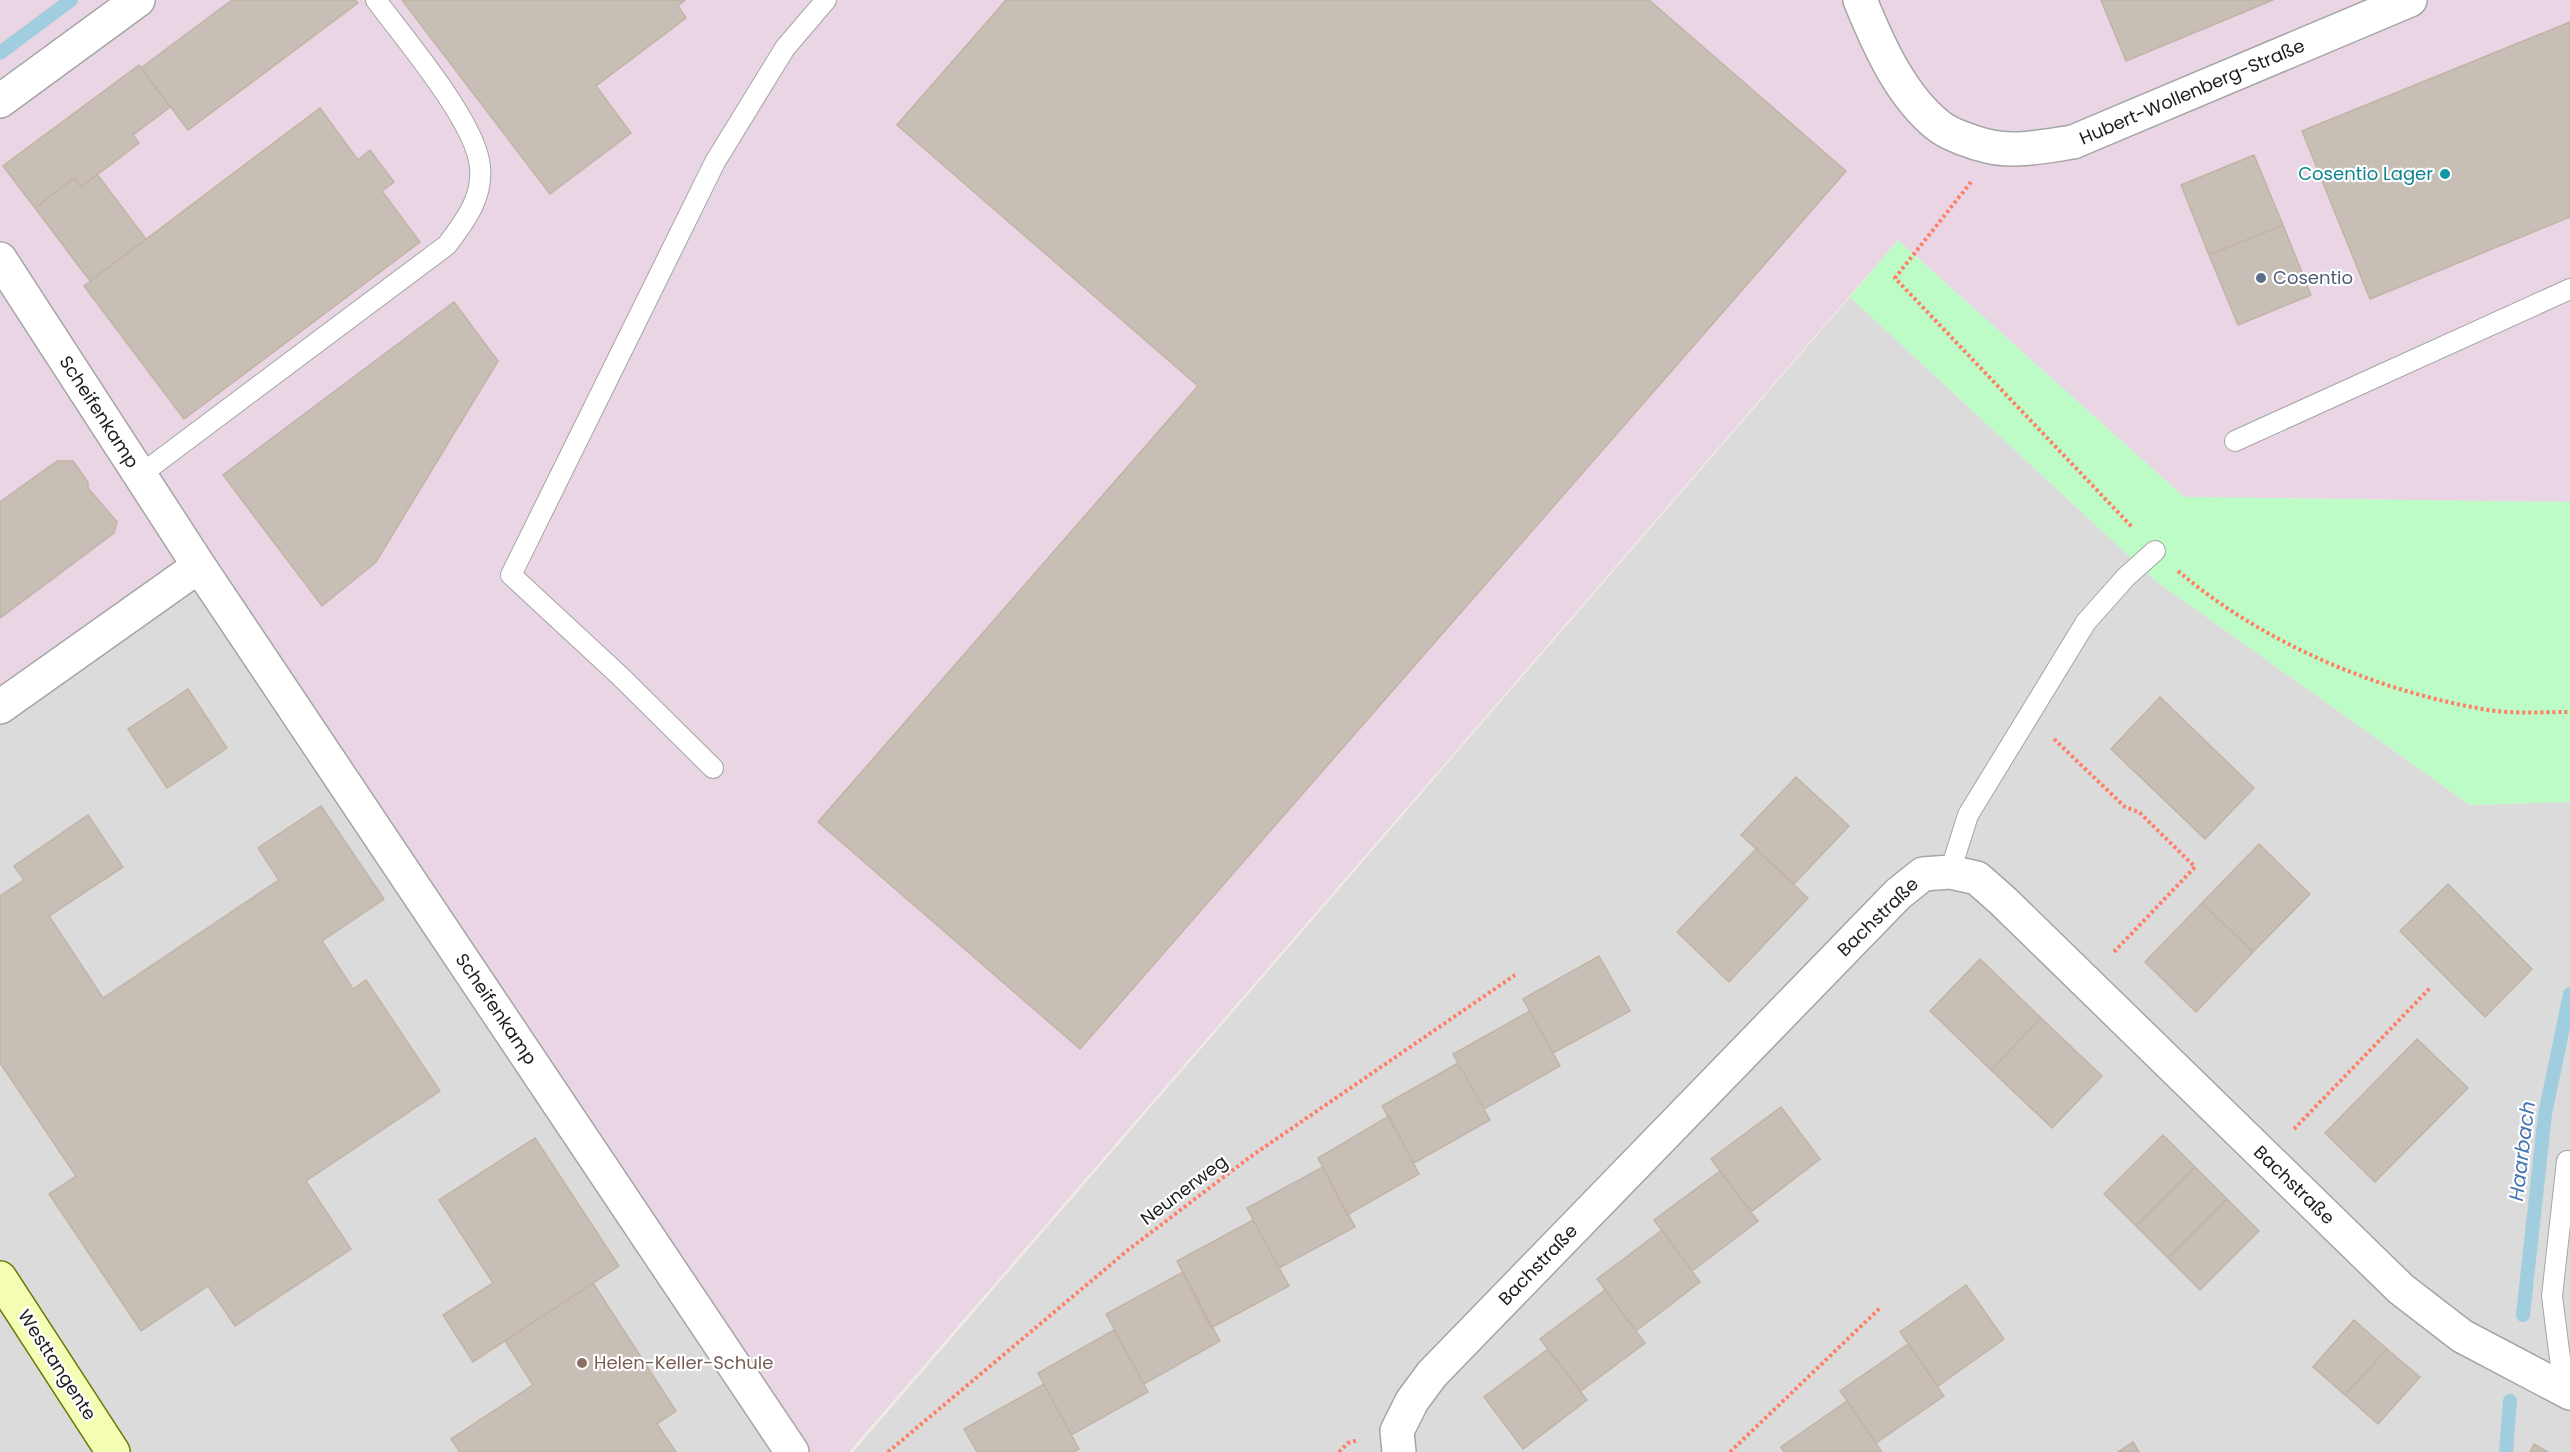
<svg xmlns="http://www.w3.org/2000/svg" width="2570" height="1452" viewBox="0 0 2570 1452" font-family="Poppins,sans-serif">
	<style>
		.residential { fill: #dcdbdb }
		.industrial { fill: #e9d5e4 }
		.park { fill: #befcc7 }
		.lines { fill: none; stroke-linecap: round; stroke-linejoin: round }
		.stream { stroke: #a1cedf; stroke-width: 14 }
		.building { fill: #c7bfb6; stroke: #c2b3a5; stroke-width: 1.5 }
		.lane-casing { stroke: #a5a5a5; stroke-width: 22 }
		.street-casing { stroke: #a5a5a5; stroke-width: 36 }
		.secondary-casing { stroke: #657a00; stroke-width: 36 }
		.path { stroke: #ff7e65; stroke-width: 4; stroke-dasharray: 3 3; stroke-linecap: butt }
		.lane { stroke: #fff; stroke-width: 20 }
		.street { stroke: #fff; stroke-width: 33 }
		.secondary { stroke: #f5fdb4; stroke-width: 33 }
		.culture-dot { fill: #0f9aa8; stroke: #fff; stroke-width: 2 }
		.service-dot { fill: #5c6f8a; stroke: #fff; stroke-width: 2 }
		.education-dot { fill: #8d6e63; stroke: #fff; stroke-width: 2 }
		.labels { text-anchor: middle; stroke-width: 4.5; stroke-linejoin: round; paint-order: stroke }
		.street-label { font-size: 18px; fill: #1e1e1e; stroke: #fff }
		.culture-label { font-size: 18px; fill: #0d838f; stroke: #fff; text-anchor: end }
		.service-label { font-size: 18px; fill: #4e5e75; stroke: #fff; text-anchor: start }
		.education-label { font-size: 18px; fill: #785e54; stroke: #fff; text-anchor: start }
		.water-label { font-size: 20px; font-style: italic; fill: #4575b2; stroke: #fff }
	</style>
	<rect width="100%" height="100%" fill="#f0ece3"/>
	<path class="residential" d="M1850 297 2156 581 2470 805 2570 802V1452H853Z
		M201 576 781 1452H0V721Z"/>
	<path class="industrial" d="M0 0H2570V502L2184 497 1898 240 849 1452H802L203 557 0 699Z"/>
	<path class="park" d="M1898 240 2184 497 2570 502V802L2470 805 2156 581 1850 297Z"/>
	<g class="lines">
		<path class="stream" d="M0 53 71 0
			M2523 1315 2545 1114 2570 994
			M2506 1452 2510 1401"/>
	</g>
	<path class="building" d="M232 0H355L358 3 188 130 141 68Z
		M402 0H685L678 6 686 18 596 86 631 133 550 194Z
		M1006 0H1649L1846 171 1080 1049 818 822 1198 386 897 125Z
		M2101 0H2273L2126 61Z
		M2570 22V217L2370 299 2302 131Z
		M139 65 170 107 133 135 139 143 81 187 74 178 35 208 3 166Z
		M320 108 358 160 370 150 394 182 382 191 420 242 184 419 84 286Z
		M2254 155 2283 225 2209 255 2181 185Z
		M97 174 146 239 90 281 35 208 74 178 81 187Z
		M2283 225 2311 295 2238 325 2209 255Z
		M454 302 498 361 376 562 322 606 223 475Z
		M57 461H73L88 482V488L117 522 114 533 0 618V502Z
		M188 689 227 748 167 788 128 729Z
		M2160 697 2254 788 2205 839 2111 749Z
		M1796 777 1849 826 1794 884 1741 835Z
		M321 806 384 899 322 941 353 989 366 980 440 1091 306 1181 351 1249 235 1326 208 1286 141 1331 49 1194 76 1176 0 1063V896L24 880 14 866 88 815 123 867 49 916 103 998 279 880 258 848Z
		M2259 844 2310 894 2253 952 2202 903Z
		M1756 849 1808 898 1729 982 1677 932Z
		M2448 884 2532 969 2485 1017 2400 931Z
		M2202 903 2253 952 2196 1012 2145 962Z
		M1599 956 1630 1011 1553 1053 1523 999Z
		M1980 959 2041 1018 1991 1070 1930 1011Z
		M1530 1011 1560 1066 1484 1109 1453 1054Z
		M2041 1018 2102 1076 2052 1128 1991 1070Z
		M2417 1039 2468 1088 2375 1182 2325 1133Z
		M1458 1063 1490 1120 1414 1163 1382 1106Z
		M1781 1107 1820 1159 1751 1212 1711 1159Z
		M1389 1116 1419 1174 1347 1215 1318 1158Z
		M2163 1135 2195 1167 2136 1226 2104 1194Z
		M535 1138 619 1266 473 1362 443 1315 493 1283 439 1200Z
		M1323 1167 1355 1227 1279 1268 1247 1208Z
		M2195 1167 2227 1199 2168 1258 2136 1226Z
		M1720 1171 1758 1221 1692 1271 1654 1220Z
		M2227 1199 2259 1231 2200 1290 2168 1258Z
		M1253 1220 1289 1286 1211 1328 1177 1261Z
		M1662 1230 1700 1282 1636 1331 1597 1279Z
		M1183 1272 1220 1341 1144 1384 1106 1314Z
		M593 1283 676 1411 657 1424 676 1452H460L451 1439 533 1385 505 1341Z
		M1966 1285 2004 1339 1938 1386 1900 1332Z
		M1605 1290 1645 1343 1581 1391 1540 1339Z
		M2354 1320 2387 1349 2345 1395 2313 1367Z
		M1114 1330 1148 1392 1071 1435 1038 1373Z
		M1908 1344 1944 1396 1876 1443 1840 1391Z
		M1548 1349 1587 1400 1523 1449 1484 1397Z
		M2387 1349 2420 1377 2378 1424 2345 1395Z
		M1044 1384 1079 1449 1074 1452H977L964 1429Z
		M1847 1401 1882 1452H1784L1781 1447Z
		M2133 1442 2139 1452H2118Z
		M2534 1444 2548 1452H2530Z"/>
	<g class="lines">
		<defs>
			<path id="lane" d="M2235 441 2570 289
				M140 475 447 245C465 221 483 198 480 167 477 123 404 38 376 0
				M713 768 620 676 511 575 715 162 785 48 826 0
				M1950 872 1968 815 2086 622 2126 577 2155 551
				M2564 1390 2552 1296 2567 1161"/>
			<path id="street" d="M1860 0C1878 44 1901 97 1940 127 1951 135 1974 143 1987 146 2014 153 2046 146 2073 142L2410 0
				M0 101 138 0
				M0 259 199 566 792 1452
				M0 707 199 566
				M1399 1452 1397 1431 1412 1401 1432 1374 1898 894 1923 874 1950 872 1977 878 2003 901 2401 1289 2462 1336 2570 1393"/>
			<path id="secondary" d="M0 1278 113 1452"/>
		</defs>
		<use href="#lane" class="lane-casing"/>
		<use href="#street" class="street-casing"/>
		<use href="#secondary" class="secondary-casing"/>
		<path class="path" d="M1971 182 1895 278 2132 527
			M2178 571C2264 644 2377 691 2488 710 2514 714 2543 712 2570 712
			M2054 739 2125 807 2139 812 2195 867 2113 953
			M2294 1129 2431 987
			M888 1452 1128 1250 1250 1157 1515 975
			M1339 1452 1348 1443 1358 1440
			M1730 1452 1881 1307"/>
		<use href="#lane" class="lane"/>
		<use href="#street" class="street"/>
		<use href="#secondary" class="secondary"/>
	</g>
	<circle class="culture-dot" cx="2445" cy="174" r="6"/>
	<circle class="service-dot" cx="2261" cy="278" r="6"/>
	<circle class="education-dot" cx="582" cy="1363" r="6"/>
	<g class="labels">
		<g class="street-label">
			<text transform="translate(2192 92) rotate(-23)" y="6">Hubert-Wollenberg-Straße</text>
			<text transform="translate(99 412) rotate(57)" y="6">Scheifenkamp</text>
			<text transform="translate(1878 917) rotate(-44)" y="6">Bachstraße</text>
			<text transform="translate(496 1009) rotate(56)" y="6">Scheifenkamp</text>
			<text transform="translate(2294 1185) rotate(44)" y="6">Bachstraße</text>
			<text transform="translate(1184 1190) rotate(-37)" y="6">Neunerweg</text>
			<text transform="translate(1538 1265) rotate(-46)" y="6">Bachstraße</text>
			<text transform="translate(57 1365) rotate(57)" y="6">Westtangente</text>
		</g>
		<g class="culture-label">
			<text x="2433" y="180">Cosentio Lager</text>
		</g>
		<g class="service-label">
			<text x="2273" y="284">Cosentio</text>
		</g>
		<g class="education-label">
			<text x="594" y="1369">Helen-Keller-Schule</text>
		</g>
		<g class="water-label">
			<text transform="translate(2522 1151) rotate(-83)" y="7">Haarbach</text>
		</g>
	</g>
</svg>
